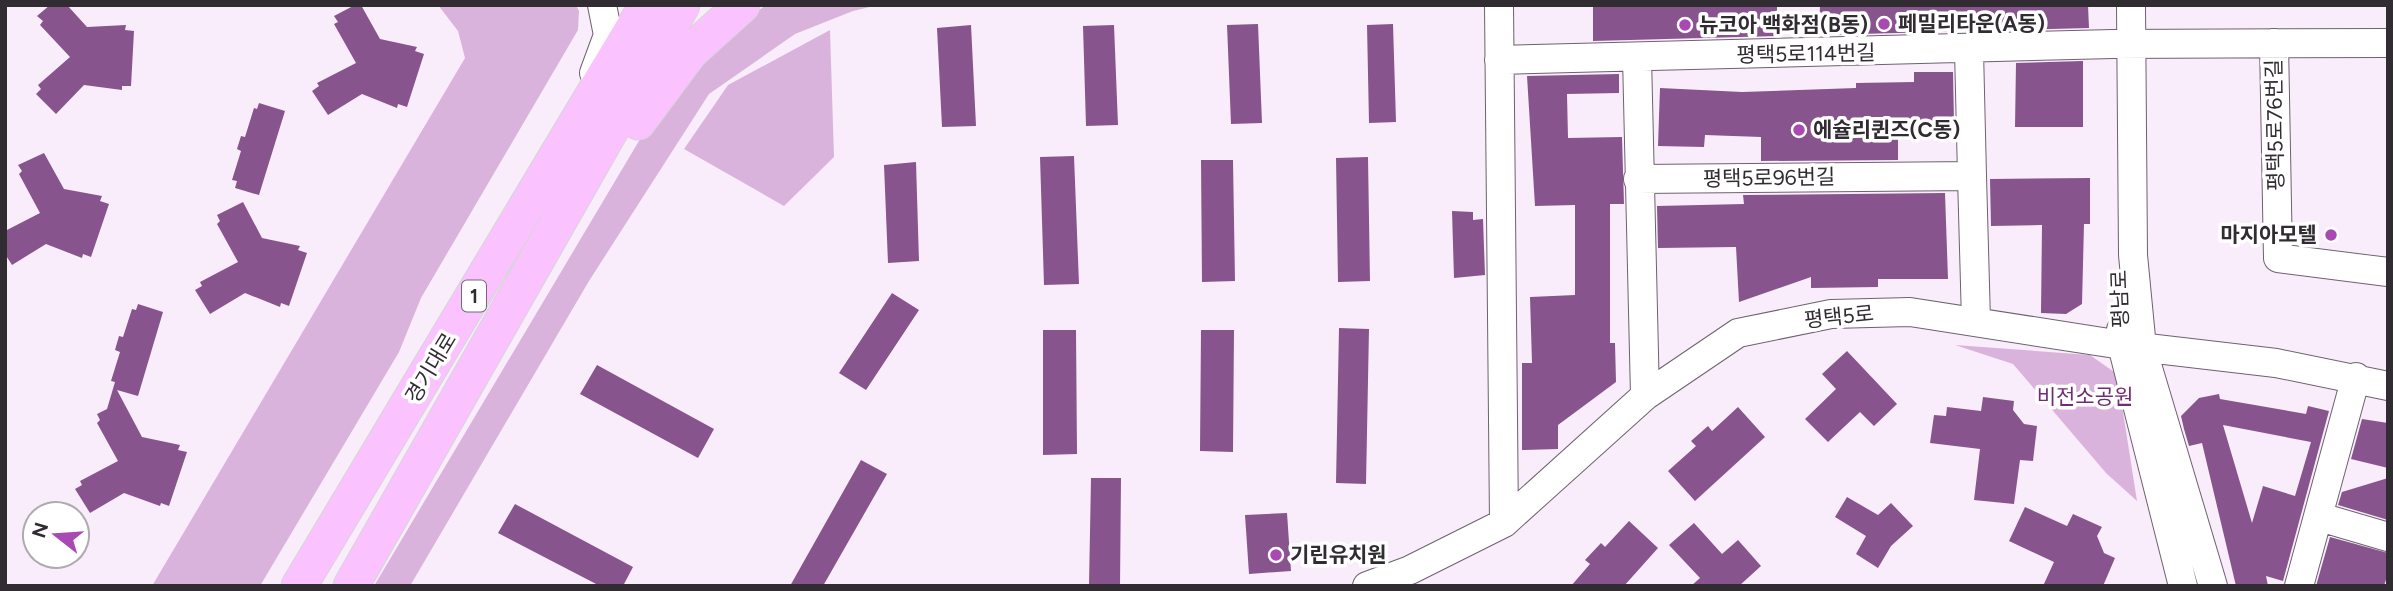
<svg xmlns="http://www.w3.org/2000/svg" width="2393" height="591" viewBox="0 0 2393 591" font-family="Figtree,'Noto Sans KR',sans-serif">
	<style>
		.green { fill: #dab3dd }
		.building { fill: #88548d; fill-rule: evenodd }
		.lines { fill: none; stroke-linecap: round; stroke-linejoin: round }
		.minor-casing { stroke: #6d626e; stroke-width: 30 }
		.major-casing { stroke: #d6d5d6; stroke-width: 37 }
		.minor { stroke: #fff; stroke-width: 28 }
		.major { stroke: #fac3ff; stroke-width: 35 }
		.poi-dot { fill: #a84ab2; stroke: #fff; stroke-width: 2.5 }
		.labels { text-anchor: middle; stroke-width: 7; stroke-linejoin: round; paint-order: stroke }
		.shield { fill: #fff; stroke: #6f6b6f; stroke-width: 2 }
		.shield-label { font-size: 19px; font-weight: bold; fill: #312c31 }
		.poi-label { font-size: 21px; font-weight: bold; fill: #312c31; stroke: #fff; text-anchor: start }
		.street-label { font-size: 21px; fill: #312c31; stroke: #fff }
		.park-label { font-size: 21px; fill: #6f2d76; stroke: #fff }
	</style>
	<rect width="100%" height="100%" fill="#faedfb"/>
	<path class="green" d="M438 5H576L579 11 578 30 421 298 399 352 260 586H152L465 58 458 31Z
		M766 5H878L853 11 795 34 709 94 589 281 410 586H374L655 114 717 41Z
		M830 30 834 157 784 206 684 149 728 85Z
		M1955 345 2090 355 2117 374 2137 501 2106 473 2013 364Z"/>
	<path class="building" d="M50 5H67L87 27 126 25 125 30 134 31 131 86H122V90L84 85 56 114 36 94 41 89 38 85 70 57 40 25 43 21 37 16Z
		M355 5H361L380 39 417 47 415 51 424 54 407 107 398 104 397 108 362 94 328 115 312 91 319 86 317 83 356 63 334 24 338 22 334 16Z
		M1593 5H1777V36L1593 41Z
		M1820 5H2088L2089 28 1819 35Z
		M1258 24 1262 123 1231 124 1227 25Z
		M1393 24 1396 122 1369 123 1367 25Z
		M971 25 976 126 942 127 937 28Z
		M1114 25 1118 125 1086 126 1083 26Z
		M2083 61V127H2015L2016 63Z
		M1914 72H1953L1954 123H1898V160L1761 161V137L1705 135 1704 147 1658 146 1660 88 1742 92 1856 88V83L1914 82Z
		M1619 74V93L1567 94 1568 138 1622 137 1624 204H1610V343H1615L1616 382 1558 425V449L1522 450V363H1532L1530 297 1575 295V205L1535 206 1527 76Z
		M259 103 285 111 259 195 235 188 237 181 232 180 241 151 237 149 241 136 245 137 254 108 257 109Z
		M44 153 64 189 102 196 100 201 109 204 91 257 83 254 82 258 46 244 12 265 5 254V231L40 213 19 174 22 171 18 165Z
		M1074 156 1079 284 1044 285 1040 157Z
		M1368 157 1370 281 1338 282 1336 158Z
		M1201 160H1233L1235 281 1202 282Z
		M916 162 919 261 888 263 884 165Z
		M2090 178V224H2084L2082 304 2066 314 2041 313 2042 225 1991 226 1990 179Z
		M1945 193 1948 279H1878V287L1811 288V277L1739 302 1736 247 1658 248 1657 206 1744 204 1743 195Z
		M243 202 262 238 300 246 298 250 307 253 289 306 281 303 280 307 245 293 210 314 195 290 202 286 200 282 238 262 217 224 220 221 217 215Z
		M1452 211 1473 212V220L1483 219 1485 275 1454 278Z
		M892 293 919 310 866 390 839 373Z
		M138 304 163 312 138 396 117 390 142 437 180 445 178 450 187 452 169 506 161 503 160 506 124 493 90 513 75 489 82 485 80 481 118 461 97 423 100 420 97 414 107 409 115 382 111 381 120 352 115 350 119 336 123 337 132 309 136 310Z
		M1339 328 1369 329 1366 484 1336 483Z
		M1043 330H1076L1077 454 1043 455Z
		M1201 330H1234L1233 452 1200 451Z
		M1847 351 1897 404 1874 426 1860 412 1828 442 1805 419 1836 389 1822 374Z
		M597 365 714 429 698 458 580 394Z
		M2219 394 2220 399 2306 414 2308 406 2329 411 2283 581 2266 576 2268 586H2236L2202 443 2189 446 2184 429 2181 416 2199 398ZM2223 425 2311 442 2295 496 2263 486 2252 523Z
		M1983 397 2014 401 2013 410 2024 424 2037 426 2033 461 2020 460 2014 504 1974 500 1980 449 1930 443 1934 415 1946 416 1947 407 1981 411Z
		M1738 407 1765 437 1695 501 1668 471 1696 446 1691 441 1708 426 1712 431Z
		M2362 419 2388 423V468L2351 459Z
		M861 460 887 474 823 586H790Z
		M1091 478H1121L1120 586H1089Z
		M2388 478V520L2338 505 2342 492Z
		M1847 497 1878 515 1891 503 1913 526 1891 546 1878 568 1856 554 1866 536 1835 517Z
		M515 504 633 567 623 586H600L498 533Z
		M2025 507 2067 526 2073 514 2102 527 2097 536 2104 553 2115 558 2103 586H2043L2054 562 2009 541Z
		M1287 513 1291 571 1249 574 1245 515Z
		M1629 521 1658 548 1624 586H1571L1590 564 1585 560 1601 543 1605 547Z
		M1694 523 1722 554 1738 540 1761 566 1739 586H1691L1700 578 1669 545Z
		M2330 537 2388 553V573L2384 586H2316Z"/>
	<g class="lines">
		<defs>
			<path id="minor" d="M1499 5 1504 523
				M2131 5 2133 255 2142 348 2213 586
				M2274 43 2278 258 2388 272
				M1969 50 1972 176
				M1637 57 1645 396
				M1499 60 2113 44 2388 43
				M594 73 608 35 602 5
				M1638 179 1972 176 1976 321
				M2121 330 2122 345 2183 586
				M2320 517 2388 537
				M1367 586 1410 570 1504 523 1645 396 1738 333 1831 314 1910 312 2122 345 2276 363 2388 386
				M2299 586 2356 377"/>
			<path id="major" d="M638 122 690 52 742 5
				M299 586 647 5
				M351 586 682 5"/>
		</defs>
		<use href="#minor" class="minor-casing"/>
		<use href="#major" class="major-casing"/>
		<use href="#minor" class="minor"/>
		<use href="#major" class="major"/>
	</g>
	<g class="poi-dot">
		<circle cx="1884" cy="24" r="7"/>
		<circle cx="1685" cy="25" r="7"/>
		<circle cx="1799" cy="130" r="7"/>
		<circle cx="2331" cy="235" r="7"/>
		<circle cx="1276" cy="555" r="7"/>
	</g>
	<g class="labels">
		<rect class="shield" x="462" y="280.5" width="24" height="31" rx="5"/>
		<g class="shield-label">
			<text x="474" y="303">1</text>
		</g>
		<g class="poi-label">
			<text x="1898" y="31">페밀리타운(A동)</text>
			<text x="1699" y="32">뉴코아 백화점(B동)</text>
			<text x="1813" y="137">에슐리퀸즈(C동)</text>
			<text x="2317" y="242" text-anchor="end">마지아모텔</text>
			<text x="1290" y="562">기린유치원</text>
		</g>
		<g class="street-label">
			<text transform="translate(1806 54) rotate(-1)" y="7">평택5로114번길</text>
			<text transform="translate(2275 125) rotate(-91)" y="7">평택5로76번길</text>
			<text transform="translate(1769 178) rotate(-1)" y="7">평택5로96번길</text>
			<text transform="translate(2120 299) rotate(-92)" y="7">평남로</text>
			<text transform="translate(1839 317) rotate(-6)" y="7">평택5로</text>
			<text transform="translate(431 368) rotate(-59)" y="7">경기대로</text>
		</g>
		<g class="park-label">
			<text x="2085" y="404">비전소공원</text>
		</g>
	</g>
	<rect width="2393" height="591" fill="none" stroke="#312c31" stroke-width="14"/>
	<g transform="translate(56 535) rotate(287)"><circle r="33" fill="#ffffff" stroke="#adabad" stroke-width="2"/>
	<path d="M0-5L12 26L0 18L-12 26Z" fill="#a84ab2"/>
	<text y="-10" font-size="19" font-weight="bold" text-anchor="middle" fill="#312c31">N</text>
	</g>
</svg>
